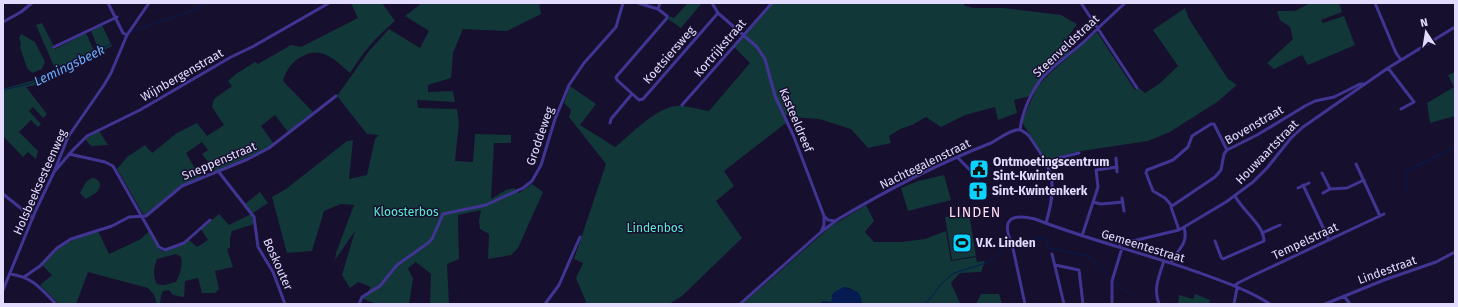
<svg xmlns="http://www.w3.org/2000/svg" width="1458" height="307" viewBox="0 0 1458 307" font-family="'Fira Sans',sans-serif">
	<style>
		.green { fill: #113739; fill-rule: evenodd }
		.water { fill: #051b51 }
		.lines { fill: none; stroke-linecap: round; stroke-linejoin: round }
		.stream { stroke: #051b51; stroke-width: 1 }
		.minor { stroke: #403592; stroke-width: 3 }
		.labels { text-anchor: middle; stroke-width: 3; stroke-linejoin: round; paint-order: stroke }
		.street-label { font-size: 12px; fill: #e3dcff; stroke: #170f2e }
		.poi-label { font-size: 12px; font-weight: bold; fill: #e3dcff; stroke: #170f2e; text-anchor: start }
		.park-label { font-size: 12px; fill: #5aedd3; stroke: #170f2e }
		.water-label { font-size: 13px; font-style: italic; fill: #6aafff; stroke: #170f2e }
		.quarter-label { font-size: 14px; letter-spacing: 1px; fill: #ffdef1; stroke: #170f2e }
	</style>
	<rect width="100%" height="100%" fill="#170f2e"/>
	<path class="green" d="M351 3H382L395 21C375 38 364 51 350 73 335 60 321 45 301 57 291 63 286 70 283 81L313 112 288 132 275 115 261 126 274 144 262 151 215 171 202 154 208 150 202 142 186 153 200 177 182 185 146 215 143 214 117 169 127 157 145 145 152 153 177 133 197 123 207 136 224 125 212 107 214 99 232 86 228 81 236 74 255 62 258 64 291 45 301 47 358 18Z
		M422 3H539L541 14 507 31 463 29 453 53 451 78 428 85V92L453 91 455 102 417 100 418 108 457 109 459 123 455 161 473 162 475 134 511 135V143H494L491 199 506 190 514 188 519 193 532 184 543 192 518 248 511 255 488 259 489 234 480 229 479 221 481 210 458 215 459 259 447 264 449 304 430 303 431 274 416 262 408 268 413 279 409 304H377L363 299 371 287 358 282 350 288 342 275 355 231 335 260 336 253 354 205 341 204 324 211 312 251 287 253 272 197 286 189 347 141 353 140 349 179 367 175 375 139 379 135 367 134 337 96 369 51 389 29 420 48 429 31 405 16Z
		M688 3H702L681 28 668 19V16L674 18Z
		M773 3H963L965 6 973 8H1003L1061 15 1077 24 1063 44 1070 52 1046 73 1030 96 1014 100 1017 113 998 120 995 107 965 115 941 127 926 117 912 125 900 129 889 136 891 143 868 148 851 129 819 119 791 117 786 114V123L724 171 734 186 716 201 742 238 682 296 669 304H587L576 278 583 263 574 259 606 164 569 117 571 110 564 103 570 86 596 104 580 125 615 147C632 134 654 109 676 106 685 105 700 110 709 111L750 63 734 47Z
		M1310 3H1339L1342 12 1321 20 1323 23 1344 16 1355 45 1308 65 1302 55 1274 69 1267 63 1293 39 1290 27 1280 20 1277 11H1295Z
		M1185 8 1189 19 1228 79 1237 85 1217 102 1170 132 1148 141 1075 152 1046 160 1023 124V119L1037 87 1049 74 1097 32 1135 90 1139 88 1145 93 1159 84 1178 66 1153 30Z
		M42 23 55 49 86 33 94 51 99 50 91 31 102 25 112 46 59 73 40 84 26 87 47 114 43 118 33 107 29 111 41 124 38 127 31 120 19 132 38 151 36 159 28 152 23 157 3 136V89L35 80 56 71 36 25Z
		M21 34 35 42 45 62 42 69 32 73 27 68 20 47 21 44 19 38Z
		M1455 72V116L1430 123 1427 103 1454 87 1448 75Z
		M99 131 108 145 91 146 85 139Z
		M944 175 951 200 908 211 901 188 918 181Z
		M92 178C97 178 101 182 100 187L97 192 86 199 80 193 86 182Z
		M260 192 268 203 253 213 245 204Z
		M866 205 874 221 865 232 874 242H902L925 239 946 231 951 261 976 257 977 262 985 261 981 272 960 273 951 283 960 303 958 304H862C860 293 855 289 844 287L832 295V301L830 303 824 301 818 304H742L769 281 830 227Z
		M969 213 976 256 952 260 945 217Z
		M219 214 229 225 251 214 254 224 232 231 230 238V248L227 249 233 267 215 271 219 289 215 293H202L198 278 185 281 184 297 173 295 169 290 163 291 161 296 160 303 157 304 154 295 148 288 88 272 76 304H59L40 285 52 275 42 265 60 247 81 236 98 231 109 254 141 239 149 231 159 249 164 252 184 244 189 240 197 247 208 240 201 229ZM176 254 181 257C183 266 180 274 176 282L164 285 157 284C152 275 154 268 157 259Z
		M981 294H999L1002 304H976Z
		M1195 294 1210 300 1209 304H1178L1179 295 1193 299Z"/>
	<path class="water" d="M844 287 858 292 861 298 862 304H818L824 301 831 302 834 292Z"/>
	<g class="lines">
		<path class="stream" d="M130 32 183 14 208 3
			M3 90 29 84 57 71 65 69 83 58 111 44
			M1406 192V172L1410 169 1455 147
			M1015 242 1041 237 1046 241 1048 248 1089 256 1111 277
			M1115 281 1120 287 1131 294
			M925 304 933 295 941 284 954 273 989 262 1000 252 1006 243"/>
		<path class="minor" d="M108 3 123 33 127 35
			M638 3 658 9 667 16V18L616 77 617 80 639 100 643 99 718 13
			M712 3 718 13 757 47 765 59 775 96 794 137 824 216V225L821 232
			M1081 3 1137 88
			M1375 3 1396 53 1401 60
			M658 9 660 3
			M3 22 21 12 32 3
			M54 47 117 17
			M1388 68 1414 102 1401 109
			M682 105 772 3
			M610 123 611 119 632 94
			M1020 130C1022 113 1031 91 1043 77 1056 63 1073 52 1087 39 1099 27 1112 15 1125 3
			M69 154 105 162 113 166 159 247 165 250 184 243 210 220
			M957 157 978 178
			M1116 158 1117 172
			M1046 161 1079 153
			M1356 164 1380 216
			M218 171 254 217 258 247 273 272 285 304
			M54 172 73 150 87 136 140 110 231 57 254 46 329 3
			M1322 173 1330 189 1347 188 1364 180
			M1303 185 1329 240
			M1298 188 1309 183
			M1323 193 1330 189
			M3 194 33 218
			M1122 198 1124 211
			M1093 202 1101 204 1123 202
			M1172 206 1215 177 1221 170 1224 154 1227 150 1257 135 1305 106 1315 101 1334 97 1360 84H1365
			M1172 206 1165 198 1153 191 1146 173 1147 170 1173 160 1188 147 1192 136 1211 124H1214L1227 150
			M1172 206 1171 207 1179 230
			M824 216 828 220 835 221C885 191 937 164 991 143 999 139 1007 132 1016 130 1021 129 1025 132 1029 136 1053 171 1058 181 1046 223
			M1262 233 1280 225
			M1082 236 1098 187 1096 170 1117 167
			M1215 241 1221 257 1223 259 1264 241C1264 225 1242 210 1235 196
			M1120 244 1179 230 1226 202 1253 182 1267 168 1291 138 1303 127 1388 68 1455 27
			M1052 254 1064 304
			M1171 263C1177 249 1189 245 1184 227
			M1055 265 1079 270 1083 304
			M10 274C33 277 41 289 56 304
			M24 277 40 266 57 248 71 239 112 226 129 217 146 216 182 186 248 159 269 148 336 96
			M1234 286 1238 283 1252 276 1384 214
			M3 290 35 212 54 172 68 137 104 85 111 73 127 35 149 3
			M1344 296 1350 304
			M359 304 362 297 380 286 397 265 428 243 432 239 443 214 486 205 523 188 532 181 541 165 555 119 569 85 584 63 616 27 623 3
			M545 304 559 285 580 237
			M740 304 821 232 837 220
			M1025 304 1012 244C1001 220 1010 213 1035 219 1088 240 1144 253 1197 272 1222 281 1248 290 1270 304
			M1112 304V281L1122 248
			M1159 304C1153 289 1159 276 1164 261
			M1234 304 1237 288
			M1325 304 1384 280 1436 262 1455 252"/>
	</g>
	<defs>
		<symbol id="civic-square" viewBox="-11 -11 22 22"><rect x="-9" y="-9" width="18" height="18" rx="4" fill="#08d4ff" stroke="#170f2e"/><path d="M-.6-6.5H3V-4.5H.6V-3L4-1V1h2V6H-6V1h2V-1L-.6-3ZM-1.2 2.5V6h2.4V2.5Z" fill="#111"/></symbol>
		<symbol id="church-square" viewBox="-11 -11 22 22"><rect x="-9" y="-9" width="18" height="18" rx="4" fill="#08d4ff" stroke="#170f2e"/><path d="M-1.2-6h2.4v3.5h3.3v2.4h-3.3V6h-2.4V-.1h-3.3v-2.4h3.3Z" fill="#111"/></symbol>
		<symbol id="stadium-square" viewBox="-11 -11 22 22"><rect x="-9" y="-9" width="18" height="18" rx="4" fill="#08d4ff" stroke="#170f2e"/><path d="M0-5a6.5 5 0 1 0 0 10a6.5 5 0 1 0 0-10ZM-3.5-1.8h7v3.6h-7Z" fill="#111"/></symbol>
	</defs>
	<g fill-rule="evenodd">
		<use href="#civic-square" x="968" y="158" width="22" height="22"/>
		<use href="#church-square" x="967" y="180" width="22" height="22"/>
		<use href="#stadium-square" x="951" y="232" width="22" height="22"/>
	</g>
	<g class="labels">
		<g class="street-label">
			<text transform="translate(1066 46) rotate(-43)" y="4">Steenveldstraat</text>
			<text transform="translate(720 48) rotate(-49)" y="4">Kortrijkstraat</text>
			<text transform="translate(669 55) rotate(-49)" y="4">Koetsiersweg</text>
			<text transform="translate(182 75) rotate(-30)" y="4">Wijnbergenstraat</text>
			<text transform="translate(796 120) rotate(67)" y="4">Kasteeldreef</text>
			<text transform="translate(1254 125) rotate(-30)" y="4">Bovenstraat</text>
			<text transform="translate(540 136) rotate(-71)" y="4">Groddeweg</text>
			<text transform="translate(1267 152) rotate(-46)" y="4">Houwaartstraat</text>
			<text transform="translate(219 161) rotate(-23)" y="4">Sneppenstraat</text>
			<text transform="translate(925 164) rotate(-26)" y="4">Nachtegalenstraat</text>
			<text transform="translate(40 182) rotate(-66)" y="4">Holsbeeksesteenweg</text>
			<text transform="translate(1305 241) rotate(-25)" y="4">Tempelstraat</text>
			<text transform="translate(1143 246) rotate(17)" y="4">Gemeentestraat</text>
			<text transform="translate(278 264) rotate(66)" y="4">Boskouter</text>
			<text transform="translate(1387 270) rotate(-20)" y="4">Lindestraat</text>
		</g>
		<g class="poi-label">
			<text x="993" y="166">Ontmoetingscentrum<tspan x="993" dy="14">Sint-Kwinten</tspan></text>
			<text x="992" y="195">Sint-Kwintenkerk</text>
			<text x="976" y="247">V.K. Linden</text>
		</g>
		<g class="park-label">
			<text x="406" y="216">Kloosterbos</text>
			<text x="655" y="232">Lindenbos</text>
		</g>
		<g class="water-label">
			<text transform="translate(69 65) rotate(-26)" y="5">Lemingsbeek</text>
		</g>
		<g class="quarter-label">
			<text x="975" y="217">LINDEN</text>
		</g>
	</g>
	<rect width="1458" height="307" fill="none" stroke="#e3dcff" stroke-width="8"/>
	<g transform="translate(1426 32) rotate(348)" stroke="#170f2e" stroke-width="3" paint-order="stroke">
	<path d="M0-3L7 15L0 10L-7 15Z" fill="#e3dcff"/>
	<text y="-6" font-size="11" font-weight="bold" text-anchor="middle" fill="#e3dcff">N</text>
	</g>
</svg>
